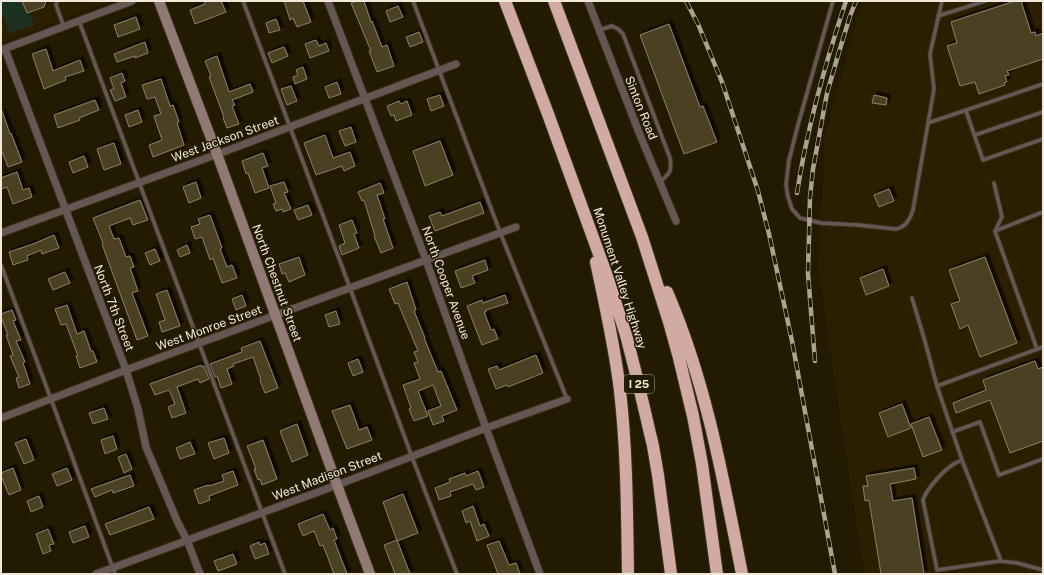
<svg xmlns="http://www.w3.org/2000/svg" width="1044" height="575" viewBox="0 0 1044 575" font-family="'Public Sans',sans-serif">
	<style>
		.built { fill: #2b1f00 }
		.green { fill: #1d3122 }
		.building { fill: #4c4124; stroke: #8b8064; filter: url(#shadow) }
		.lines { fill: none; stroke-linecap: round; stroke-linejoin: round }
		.lane-casing { stroke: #3c331c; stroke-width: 5.5 }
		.street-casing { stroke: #3c331c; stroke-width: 9 }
		.secondary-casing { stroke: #3c331c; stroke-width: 12 }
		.highway-casing { stroke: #3c331c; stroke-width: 14 }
		.lane { stroke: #665754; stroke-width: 3.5 }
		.street { stroke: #665754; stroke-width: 7 }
		.secondary { stroke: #917974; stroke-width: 10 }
		.highway { stroke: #d1aaa4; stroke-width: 12 }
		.rail-casing { stroke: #aba391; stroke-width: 4.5 }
		.rail { stroke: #231a02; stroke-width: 3; stroke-dasharray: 9; stroke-linecap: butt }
		.labels { text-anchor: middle; stroke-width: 3; stroke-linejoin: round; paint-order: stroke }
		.shield { fill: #231a02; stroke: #b2ab99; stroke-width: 1 }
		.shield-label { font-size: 11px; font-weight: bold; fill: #f0e9da }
		.street-label { font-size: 12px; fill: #f0e9da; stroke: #231a02 }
	</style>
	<defs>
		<filter id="shadow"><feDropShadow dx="3.5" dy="-3.5" stdDeviation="0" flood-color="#0009"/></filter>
	</defs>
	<rect width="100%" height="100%" fill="#231a02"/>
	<path class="built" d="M1 1H111L1 43Z
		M865 1H1043V574H864L818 268 825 136 859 12Z"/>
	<path class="green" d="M1 1H22L27 14 30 13 34 25 10 33 1 10Z"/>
	<path class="building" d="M22 1H46L44 7 27 13Z
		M204 1H221L226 12 195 24 190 10 205 4Z
		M284 1H303L311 22 297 27 293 18 290 20Z
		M357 1H364L371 22 372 21 382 47 387 45 394 66 377 72 369 51H371L351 3Z
		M1015 1H1021L1031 33 1035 32 1036 36 1043 33V59L1007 71 1009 75 1005 76 1007 82 1004 83 1005 85 979 94 975 82 960 86 947 46 957 43 951 22Z
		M398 6 403 17 390 22 386 11Z
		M136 17 140 29 118 37 114 25Z
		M276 19 280 30 269 33 266 23Z
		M669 24 700 107 703 106 717 142 684 154 640 35Z
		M419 32 423 42 410 47 406 37Z
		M316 40 319 46 326 43 329 51 310 58 305 44Z
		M145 42 148 53 135 58V56L117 62 114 54Z
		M284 47 288 56 272 63 268 53Z
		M46 49 53 71 80 60 84 71 65 77 66 80 44 89 32 54Z
		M217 56 229 92 250 84 253 92 232 100 235 105 232 106 239 124 227 128 223 118 224 117 209 77 211 76 205 61Z
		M303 67 307 79 295 84 293 77 298 75 296 70Z
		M122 73 125 81 121 83 126 97 115 101 110 90 114 89 110 78Z
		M161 79 170 106 173 105 179 122 177 123 184 145 153 157 149 145 162 140 154 116 161 114 155 97 147 99 142 85Z
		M337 82 341 94 329 98 325 87Z
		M291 86 297 101 287 105 281 89Z
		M440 95 444 106 431 111 427 99Z
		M874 95 887 98 886 105 872 103Z
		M95 100 99 110 79 118 80 120 58 128 54 115Z
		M399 101 401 104 407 101 412 115 396 121 394 115 391 116 387 106Z
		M138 110 142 122 129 127 125 115Z
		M2 111 10 134 11 133 22 162 8 167 1 149V112Z
		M351 127 356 142 345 146 339 131Z
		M325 135 333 158 350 152 355 166 344 171 342 166 316 175 304 143Z
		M440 141 453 175 425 186 413 151Z
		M114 143 121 164 104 170 97 149Z
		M263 153 268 166 262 168 269 188 255 193 248 173 246 174 242 161Z
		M84 156 88 167 73 173 69 162Z
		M17 172 23 190 29 188 32 197 13 204 7 187 1 189V178Z
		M196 182 201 198 189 203 183 187Z
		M284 182 288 192 284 193 291 209 283 212 282 209 276 211 273 204 276 203 270 186Z
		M380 183 384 193 377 195 385 219H383L393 248 381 253 374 236H375L364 200 362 201 358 192Z
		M889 189 894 201 879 207 874 195Z
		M140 200 148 220 133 225 130 218 109 226 114 239 119 238 126 257 130 256 134 267 130 268 138 291 132 293 148 336 137 340 107 258 102 244 103 243 93 218Z
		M480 202 484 213 435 231 429 216 440 212 442 216Z
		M308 205 312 215 298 220 294 210Z
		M210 215 222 248 220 249 227 267 232 265 237 278 222 283 213 258 210 260 202 237 195 239 191 227 200 224 198 219Z
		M352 220 357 233 354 234 359 248 342 255 339 246 345 243 339 225Z
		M54 235 59 248 42 254 41 250 27 256 28 260 13 265 9 252 33 244Z
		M187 245 190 253 180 257 177 250Z
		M155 249 160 261 150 265 145 253Z
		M299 257 305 275 289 282 285 273 282 274 279 264Z
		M985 257 1017 343 980 357 968 325 960 329 951 304 960 301 949 270Z
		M485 260 488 270 472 276 475 283 461 288 455 271Z
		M883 269 889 286 866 295 860 278Z
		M65 272 70 283 53 290 48 279Z
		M407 282 416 310 414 311 425 338H424L438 372 441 371 457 410 442 416 444 421 433 425 428 411 441 406 433 385 418 391 428 416 414 421 409 409 411 408 403 385 420 379 414 363 418 362 414 352 418 351 398 303 395 304 389 289Z
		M167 290 180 326 162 332 159 322 165 320 156 294Z
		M242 295 246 306 236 310 232 299Z
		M505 295 508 303 486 310V312H484L491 330 494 329 498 339 482 345 467 306 482 300 483 303Z
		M67 305 77 334 84 331 91 351H93L97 362 80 368 76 356H78L66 324 61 325 55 309Z
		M12 310 16 320 13 321 21 340 16 341 25 362 23 363 30 384 19 388 16 378 19 377 10 356 13 355 6 335H8L1 317V314Z
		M336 311 340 324 329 327 325 315Z
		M260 341 278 388 265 393 260 381 261 380 253 357 233 364 234 366 227 369 232 384 221 388 217 376 215 377 210 364 242 352 241 348Z
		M536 355 543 373 508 387 507 385 496 389 488 369 497 366 499 370Z
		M358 359 363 372 353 376 348 363Z
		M1035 361 1038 369 1043 367V441L1010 453 990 400 956 413 953 403 986 390 983 380Z
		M201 365 202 367 204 366 209 379 200 383 198 379 177 387 186 413 172 418 168 407 175 404 169 390 155 395 150 384Z
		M902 404 911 428 888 437 879 413Z
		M350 405 359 430 367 427 372 440 347 449 332 411Z
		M104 408 108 419 93 424 89 413Z
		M929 417 942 450 923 457 911 424Z
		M297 424 308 455 292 462 280 431Z
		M113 436 117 449 105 454 101 440Z
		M224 438 229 453 214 459 208 443Z
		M26 439 34 460 24 464 15 443Z
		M263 440 277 479 262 485 260 479 258 480 254 469H256L247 446Z
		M190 442 195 454 180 459 176 448Z
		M126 454 132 469 124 473 118 457Z
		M13 468 21 490 9 495 1 476V473Z
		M67 468 72 480 57 486 52 474Z
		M914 468 916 479 890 484 893 501 912 498 924 574H881L869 500 865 501 863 486H868L866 476Z
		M233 471 238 485 209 496 210 500 199 504 194 490 205 486 209 485V486L224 481 222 475Z
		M478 471 484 487 476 490 473 484 450 492 451 496 439 500 435 488 450 482 449 479 465 473 466 476Z
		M130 475 134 486 113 493 112 490 95 497 91 489Z
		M403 494 418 533 397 541 383 502Z
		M39 496 43 507 31 512 27 501Z
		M473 506 480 526 484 524 489 536 477 541 470 521 466 523 462 511Z
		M149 507 154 519 110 535 105 524Z
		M323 514 330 530 333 528 337 539 334 540 347 574H334L323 545 320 546 314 531 303 536 298 524Z
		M85 526 89 537 73 543 69 532Z
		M48 529 54 544 49 545 51 551 43 554 36 534Z
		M397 540 405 561 410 574H395L384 545Z
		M499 541 509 565 516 563 520 574H498L487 545Z
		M259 542 260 545 265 543 269 554 255 559 250 546Z
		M233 554 237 564 218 571 214 561Z"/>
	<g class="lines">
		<defs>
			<path id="lane" d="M57 1 56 5 64 27
				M243 1 350 288 412 457 457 574
				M413 1 500 232 567 399
				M833 1 798 125 789 160 786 185 788 197 792 209 800 218 821 223 858 225 896 229C906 227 910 219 913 210L934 89 930 54 942 1
				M938 16 985 1
				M79 21 285 574
				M599 30 612 26 618 29 623 34 670 158C672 172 670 173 660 182
				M966 111 983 160 1043 139
				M928 123 1043 84
				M975 135 1043 112
				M994 183 1002 217 995 231 1037 349
				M995 231 1043 212
				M1 265 51 399 115 574
				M912 298 924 338 937 386 962 460C958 462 954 463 951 466 942 472 926 490 923 500L937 570 1000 561 1017 563 1043 570
				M937 386 1043 347
				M952 432 980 422 999 475 1043 459
				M962 460 1001 561"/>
			<path id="street" d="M328 1 426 260 486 428 540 574
				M588 1 640 135 676 221
				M5 49 126 370 138 409 146 447 178 523 187 540 200 574
				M1 50 132 1
				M1 233 226 151 456 64
				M1 418 126 370 516 227
				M96 574 337 485 486 428 567 399"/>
			<path id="secondary" d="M159 1 217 154 337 485 370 574"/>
			<path id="highway" d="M505 1 548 114 607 276 626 335 637 378 653 446 658 475 671 574
				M554 1 642 237 669 322 679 358 693 416 702 464 717 574
				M596 262C605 304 615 348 620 391 627 452 627 513 628 574
				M667 292C706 382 723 478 742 574"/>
		</defs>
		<use href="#lane" class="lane-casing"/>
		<use href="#street" class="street-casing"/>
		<use href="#secondary" class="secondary-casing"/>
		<use href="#highway" class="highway-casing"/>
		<use href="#lane" class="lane"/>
		<use href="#street" class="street"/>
		<use href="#secondary" class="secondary"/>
		<use href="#highway" class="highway"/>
		<defs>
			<path id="rail" d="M686 1 698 24 722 82 758 191 769 234 792 341 835 574
				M797 193C807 128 825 64 846 1
				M815 361 808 274 810 197 813 169 827 93 839 52 850 16 856 1"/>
		</defs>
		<use href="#rail" class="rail-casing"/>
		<use href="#rail" class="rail"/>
	</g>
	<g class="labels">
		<rect class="shield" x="624" y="375" width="30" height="18" rx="3"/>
		<g class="shield-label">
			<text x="639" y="388">I 25</text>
		</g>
		<g class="street-label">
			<text transform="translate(641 108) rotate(68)" y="4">Sinton Road</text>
			<text transform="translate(225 139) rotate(-20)" y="4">West Jackson Street</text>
			<text transform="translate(620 278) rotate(72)" y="4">Monument Valley Highway</text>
			<text transform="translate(277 283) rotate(70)" y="4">North Chestnut Street</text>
			<text transform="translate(446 283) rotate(70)" y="4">North Cooper Avenue</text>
			<text transform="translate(114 308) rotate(69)" y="4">North 7th Street</text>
			<text transform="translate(209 328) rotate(-20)" y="4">West Monroe Street</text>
			<text transform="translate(327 476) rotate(-21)" y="4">West Madison Street</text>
		</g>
	</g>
	<rect width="1044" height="575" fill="none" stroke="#f0e9da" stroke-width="4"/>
</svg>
